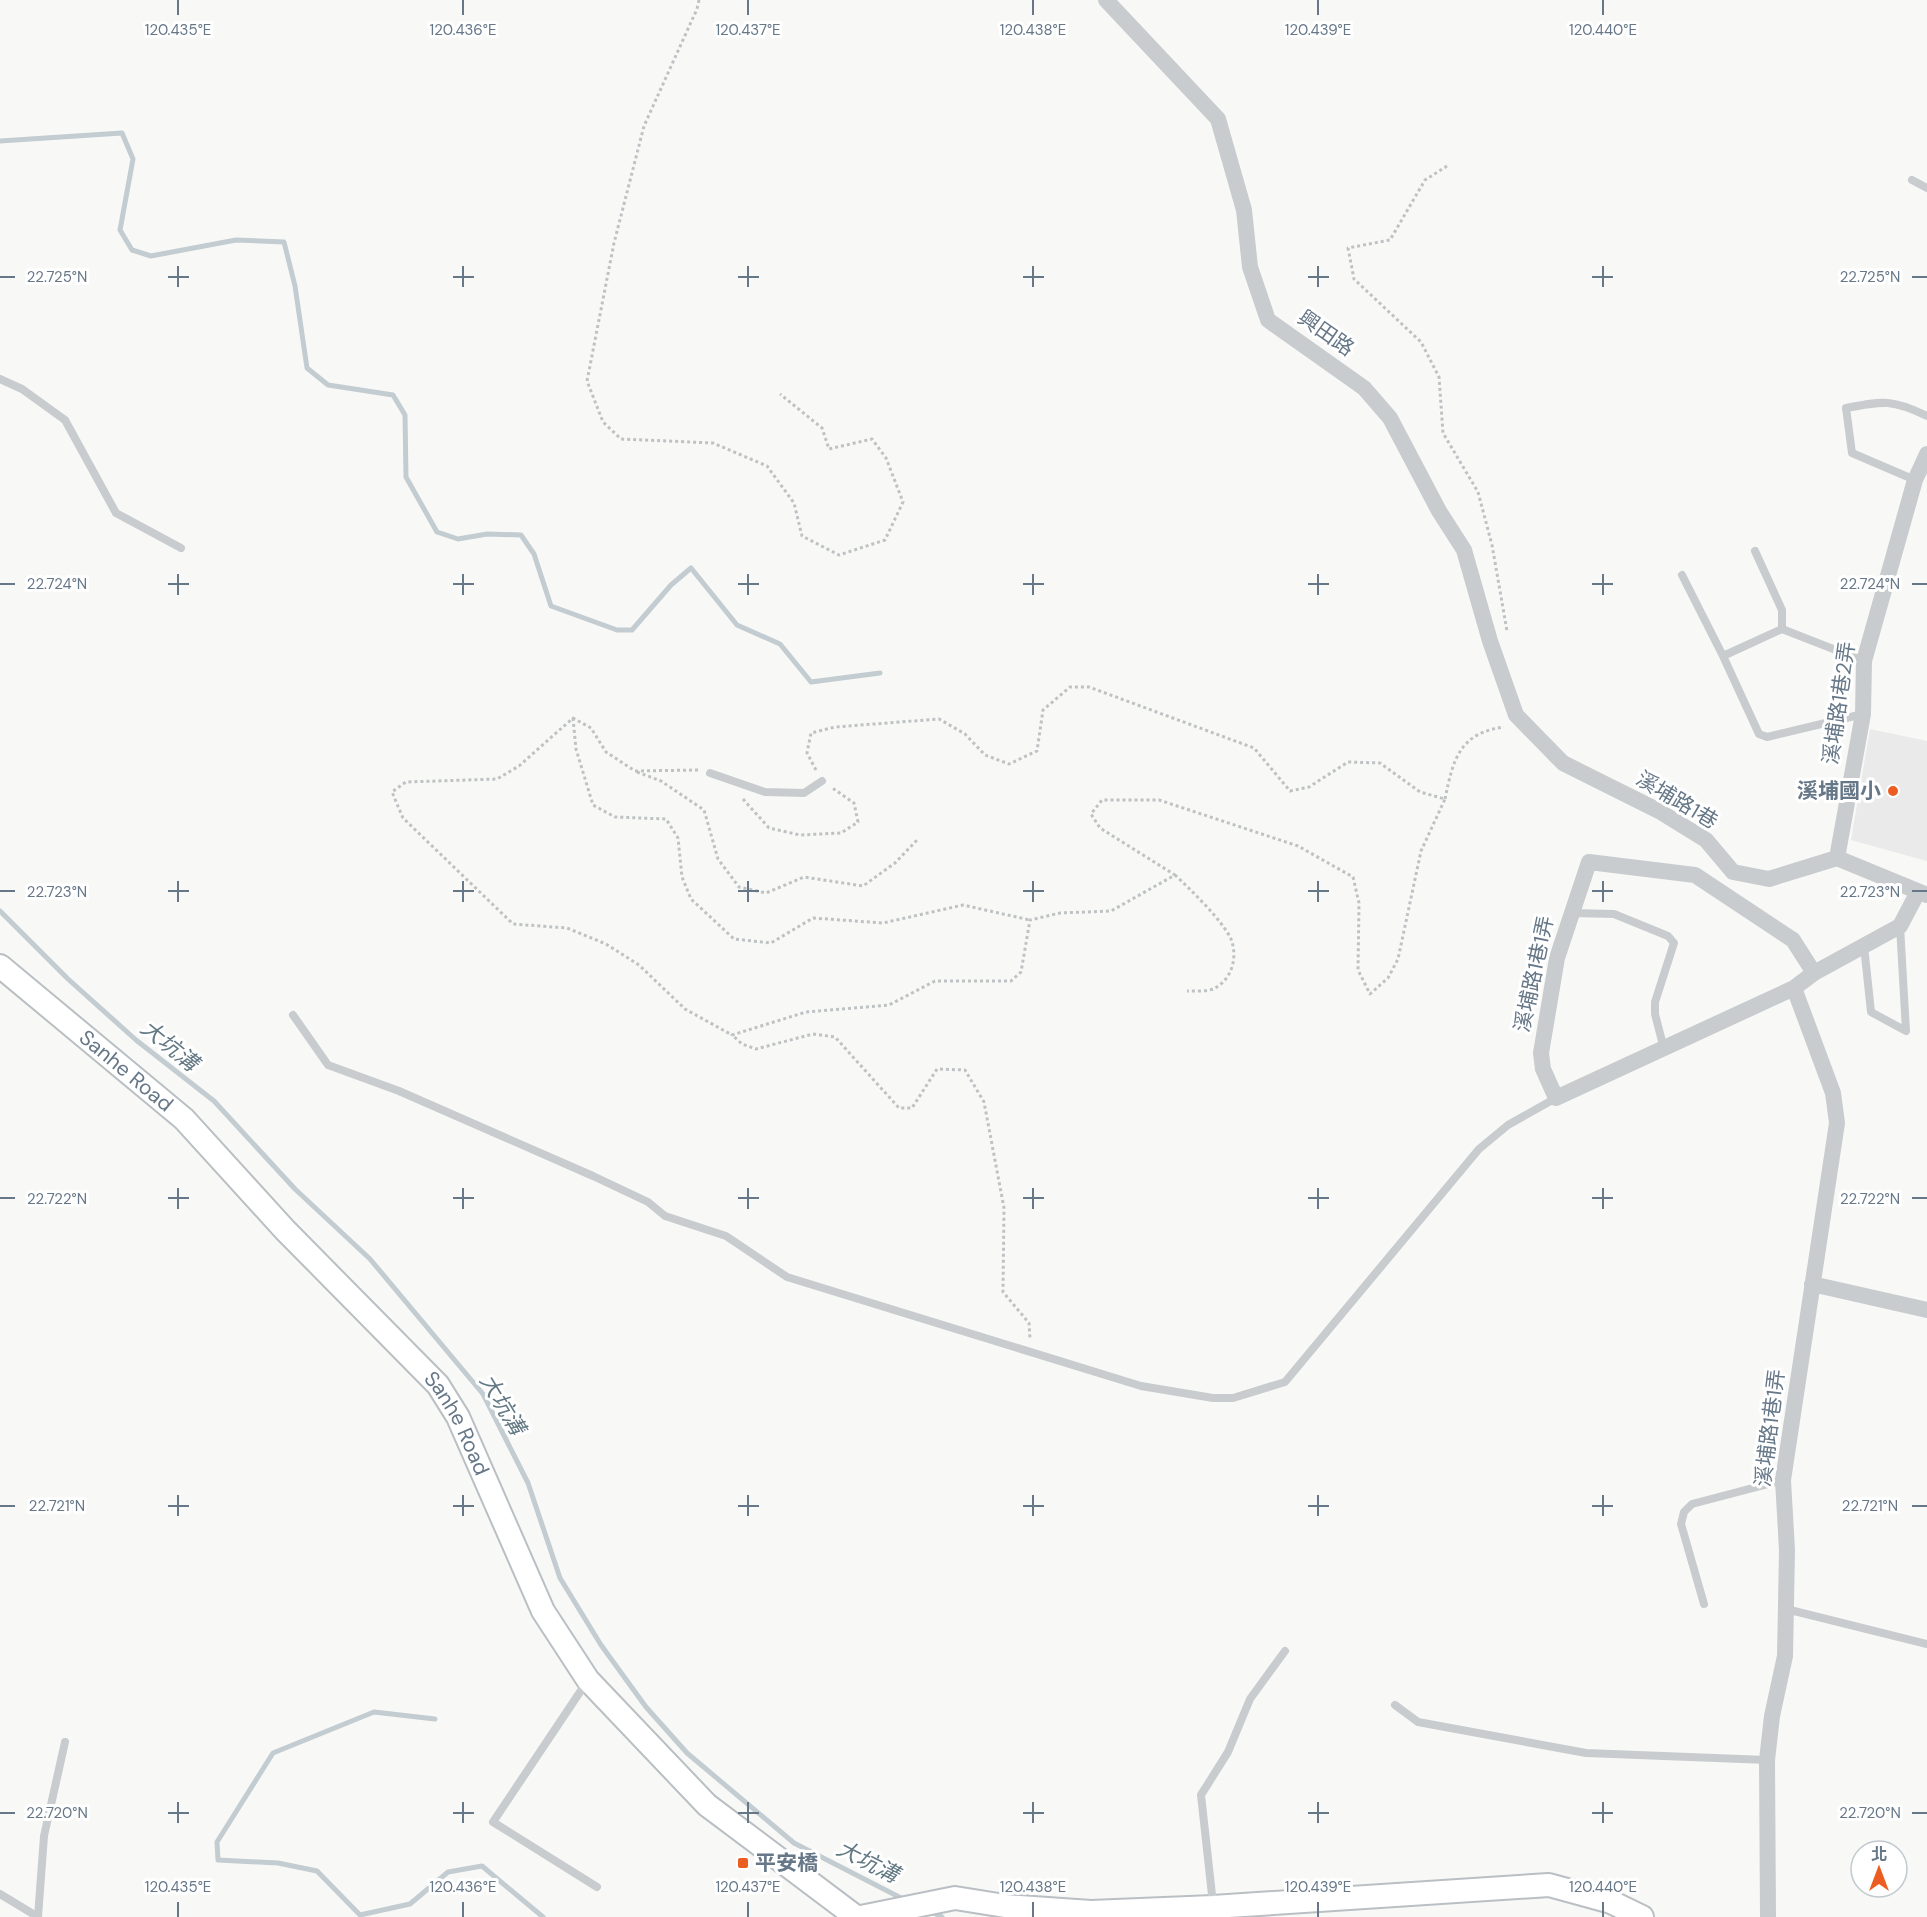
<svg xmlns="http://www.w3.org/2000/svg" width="1927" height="1917" viewBox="0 0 1927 1917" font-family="'DM Sans','Noto Sans TC',sans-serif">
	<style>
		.built { fill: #e9eae9 }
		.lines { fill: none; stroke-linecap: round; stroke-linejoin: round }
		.stream { stroke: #c2ccd1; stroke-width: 5 }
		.secondary-casing { stroke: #babfc4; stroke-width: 26 }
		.path { stroke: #bfc2c4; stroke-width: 3; stroke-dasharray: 3 3; stroke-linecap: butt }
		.lane { stroke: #c8cccf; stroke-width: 8 }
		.street { stroke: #c8cccf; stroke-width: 16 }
		.secondary { stroke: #fff; stroke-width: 22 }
		.ticks { fill: none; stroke: #678; stroke-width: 2 }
		.poi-dot { fill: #ec5d22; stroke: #fff; stroke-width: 2 }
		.labels { text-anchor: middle; stroke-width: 6; stroke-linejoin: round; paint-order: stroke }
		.street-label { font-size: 21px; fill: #678; stroke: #fff }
		.poi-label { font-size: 21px; font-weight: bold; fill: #678; stroke: #fff; text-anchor: end }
		.water-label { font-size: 22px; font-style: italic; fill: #627883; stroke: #fff }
		.ticks-label { font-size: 15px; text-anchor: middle; fill: #678; stroke: #fff; stroke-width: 6; stroke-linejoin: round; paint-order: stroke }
	</style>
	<rect width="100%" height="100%" fill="#f8f9f6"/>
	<path class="built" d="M1870 729 1927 741V861L1851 840Z"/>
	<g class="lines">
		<path class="stream" d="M0 141 122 133 133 159 120 230 132 250 151 256 236 240 284 242 295 286 307 368 328 385 393 395 405 415 406 477 437 532 458 539 487 534 521 535 534 554 551 606 617 630H632L671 585 691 568 737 625 780 644 811 682 880 673
			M0 911 68 979 136 1040 214 1101 295 1189 370 1259 483 1394 528 1483 560 1578 601 1645 646 1707 687 1753 794 1843 905 1900
			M435 1719 374 1712 273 1753 217 1842 218 1860 278 1863 317 1871 360 1915 410 1904 448 1872 482 1866 543 1917
			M930 1911 942 1917"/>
		<defs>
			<g id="secondary">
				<path id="s1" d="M0 966 184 1119 285 1230 438 1385 458 1417 543 1611 588 1680 707 1805 856 1917"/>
				<path d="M861 1917 955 1898 1005 1906 1091 1912 1213 1907 1549 1885 1611 1902 1642 1917"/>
			</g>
		</defs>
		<use href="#secondary" class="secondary-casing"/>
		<path class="path" d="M699 0 697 9 644 126 614 243 587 381 603 422 621 439 713 443 767 466 794 503 802 536 839 555 885 540 903 502 886 458 872 439 829 449 822 428 780 394
			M1447 166 1425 180 1390 240 1348 248 1354 279 1421 342 1439 377 1443 433 1478 492 1492 545 1507 631
			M573 718 576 749 593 805 615 817 666 819 678 838 682 877 691 899 734 939 771 943 813 918 883 923 963 905 1030 920
			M698 770 635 771 606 752 591 728 573 718 519 766 497 779 406 782 392 792 403 818 513 924 567 928 606 944 639 965 685 1009 732 1035
			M816 770 807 753 811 733 835 727 939 719 965 734 985 755 1009 764 1037 751 1043 710 1070 687H1089L1254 748 1290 791 1309 787 1348 762 1380 763 1420 792 1445 799 1421 851 1398 959 1388 978 1370 994 1358 970 1359 903 1353 877 1298 846 1159 800H1102L1091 814 1100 828 1175 875 1111 911 1060 913 1030 920 1021 972 1011 981H935L889 1005 806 1012 732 1035 742 1044 756 1049 813 1034 835 1037 899 1108H912L937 1069 965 1070 984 1102 1004 1208 1003 1292 1029 1323 1030 1339
			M637 772 661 781 704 810 718 859 739 887 766 893 804 877 863 886 895 863 917 840
			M743 799 769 828 800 835 841 833 858 822 854 803 831 787
			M1445 799C1453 760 1459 733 1504 727
			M1175 875C1191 890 1222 920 1231 939 1238 957 1232 979 1215 988 1208 992 1195 991 1187 991"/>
		<path class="lane" d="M1912 180 1927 188
			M0 379 22 389 65 420 116 513 181 548
			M1915 480 1852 453 1846 408C1883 401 1892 399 1927 416
			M1682 575 1723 656 1759 734 1767 737 1863 714
			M1782 629 1864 661
			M1723 656 1782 629V610L1755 551
			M710 773 765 792 804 793 822 781
			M1571 913 1614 914 1668 936 1674 943 1655 1002V1014L1664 1049
			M1864 946 1871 1012 1906 1031 1900 926
			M293 1015 328 1065 399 1091 593 1176 648 1202 665 1216 726 1236 787 1277 1141 1386 1213 1398H1233L1285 1382 1479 1149 1508 1125 1556 1098
			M1704 1604 1681 1524 1684 1512 1692 1504 1783 1480
			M1786 1609 1927 1644
			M588 1680 493 1822 597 1887
			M1395 1705 1418 1722 1586 1753 1767 1760
			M0 1894 38 1917
			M1213 1904 1201 1795 1228 1752 1250 1699 1285 1651
			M38 1917 44 1836 65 1742"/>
		<path class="street" d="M1106 0 1218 119 1244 210 1250 267 1268 320 1364 388 1390 418 1439 511 1464 550 1490 641 1516 715 1563 763 1659 811 1706 840 1733 872 1769 879 1837 858 1927 895
			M1837 858 1863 714 1864 661 1915 480 1927 454
			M1814 973 1793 940 1695 875 1589 862 1557 958 1541 1053 1543 1069 1556 1098 1794 988 1814 973 1900 926 1918 892
			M1812 1284 1927 1310
			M1768 1917 1767 1760 1772 1716 1785 1656 1787 1550 1783 1480 1837 1123 1833 1093 1794 988"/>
		<use href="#secondary" class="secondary"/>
	</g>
	<path class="ticks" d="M178 0V15M463 0V15M748 0V15M1033 0V15M1318 0V15M1603 0V15M178 266V287M463 266V287M748 266V287M1033 266V287M1318 266V287M1603 266V287M0 277H15M168 277H189M453 277H474M738 277H759M1023 277H1044M1308 277H1329M1592 277H1613M1912 277H1927M178 574V595M463 574V595M748 574V595M1033 574V595M1318 574V595M1603 574V595M0 584H15M168 584H189M453 584H474M738 584H759M1023 584H1044M1308 584H1329M1592 584H1613M1912 584H1927M178 881V902M463 881V902M748 881V902M1033 881V902M1318 881V902M1603 881V902M0 891H15M168 891H189M453 891H474M738 891H759M1023 891H1044M1308 891H1329M1592 891H1613M1912 891H1927M178 1188V1209M463 1188V1209M748 1188V1209M1033 1188V1209M1318 1188V1209M1603 1188V1209M0 1198H15M168 1198H189M453 1198H474M738 1198H759M1023 1198H1044M1308 1198H1329M1592 1198H1613M1912 1198H1927M178 1495V1516M463 1495V1516M748 1495V1516M1033 1495V1516M1318 1495V1516M1603 1495V1516M0 1506H15M168 1506H189M453 1506H474M738 1506H759M1023 1506H1044M1308 1506H1329M1592 1506H1613M1912 1506H1927M178 1802V1823M463 1802V1823M748 1802V1823M1033 1802V1823M1318 1802V1823M1603 1802V1823M0 1813H15M168 1813H189M453 1813H474M738 1813H759M1023 1813H1044M1308 1813H1329M1592 1813H1613M1912 1813H1927M178 1902V1917M463 1902V1917M748 1902V1917M1033 1902V1917M1318 1902V1917M1603 1902V1917"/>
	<g class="poi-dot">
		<circle cx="1893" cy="791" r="6"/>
		<rect x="737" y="1857" width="12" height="12" rx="3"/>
	</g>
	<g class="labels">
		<g class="street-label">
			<text transform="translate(1326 333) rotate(35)" y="7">興田路</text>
			<text transform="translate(1839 703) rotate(-82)" y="7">溪埔路1巷2弄</text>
			<text transform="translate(1677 800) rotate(31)" y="7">溪埔路1巷</text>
			<text transform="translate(1534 974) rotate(-78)" y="7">溪埔路1巷1弄</text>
			<text dy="7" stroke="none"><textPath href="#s1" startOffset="164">Sanhe Road</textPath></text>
			<text dy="7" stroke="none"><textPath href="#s1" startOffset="650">Sanhe Road</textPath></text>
			<text transform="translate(1770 1428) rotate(-83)" y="7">溪埔路1巷1弄</text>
		</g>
		<g class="poi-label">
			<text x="1881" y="798">溪埔國小</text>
			<text x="755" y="1870" text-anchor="start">平安橋</text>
		</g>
		<g class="water-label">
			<text transform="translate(170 1045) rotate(39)" y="8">大坑溝</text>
			<text transform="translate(503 1404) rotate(59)" y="8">大坑溝</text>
			<text transform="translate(868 1861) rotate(27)" y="8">大坑溝</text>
		</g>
	</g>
	<g class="ticks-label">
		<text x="178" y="35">120.435°E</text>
		<text x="463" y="35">120.436°E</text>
		<text x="748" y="35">120.437°E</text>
		<text x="1033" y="35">120.438°E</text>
		<text x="1318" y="35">120.439°E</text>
		<text x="1603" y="35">120.440°E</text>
		<text x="57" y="282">22.725°N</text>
		<text x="1870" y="282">22.725°N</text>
		<text x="57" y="589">22.724°N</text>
		<text x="1870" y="589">22.724°N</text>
		<text x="57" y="897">22.723°N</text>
		<text x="1870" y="897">22.723°N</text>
		<text x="57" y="1204">22.722°N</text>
		<text x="1870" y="1204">22.722°N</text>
		<text x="57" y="1511">22.721°N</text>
		<text x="1870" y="1511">22.721°N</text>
		<text x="57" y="1818">22.720°N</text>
		<text x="1870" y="1818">22.720°N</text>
		<text x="178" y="1892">120.435°E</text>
		<text x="463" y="1892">120.436°E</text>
		<text x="748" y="1892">120.437°E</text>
		<text x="1033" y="1892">120.438°E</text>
		<text x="1318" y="1892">120.439°E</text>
		<text x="1603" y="1892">120.440°E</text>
	</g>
	<g transform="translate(1879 1869)"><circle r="28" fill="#ffffff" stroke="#c2c9cf" stroke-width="1.5"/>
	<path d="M0-4.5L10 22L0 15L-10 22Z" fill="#ec5d22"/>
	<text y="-9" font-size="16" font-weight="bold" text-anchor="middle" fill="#667788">北</text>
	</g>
</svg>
